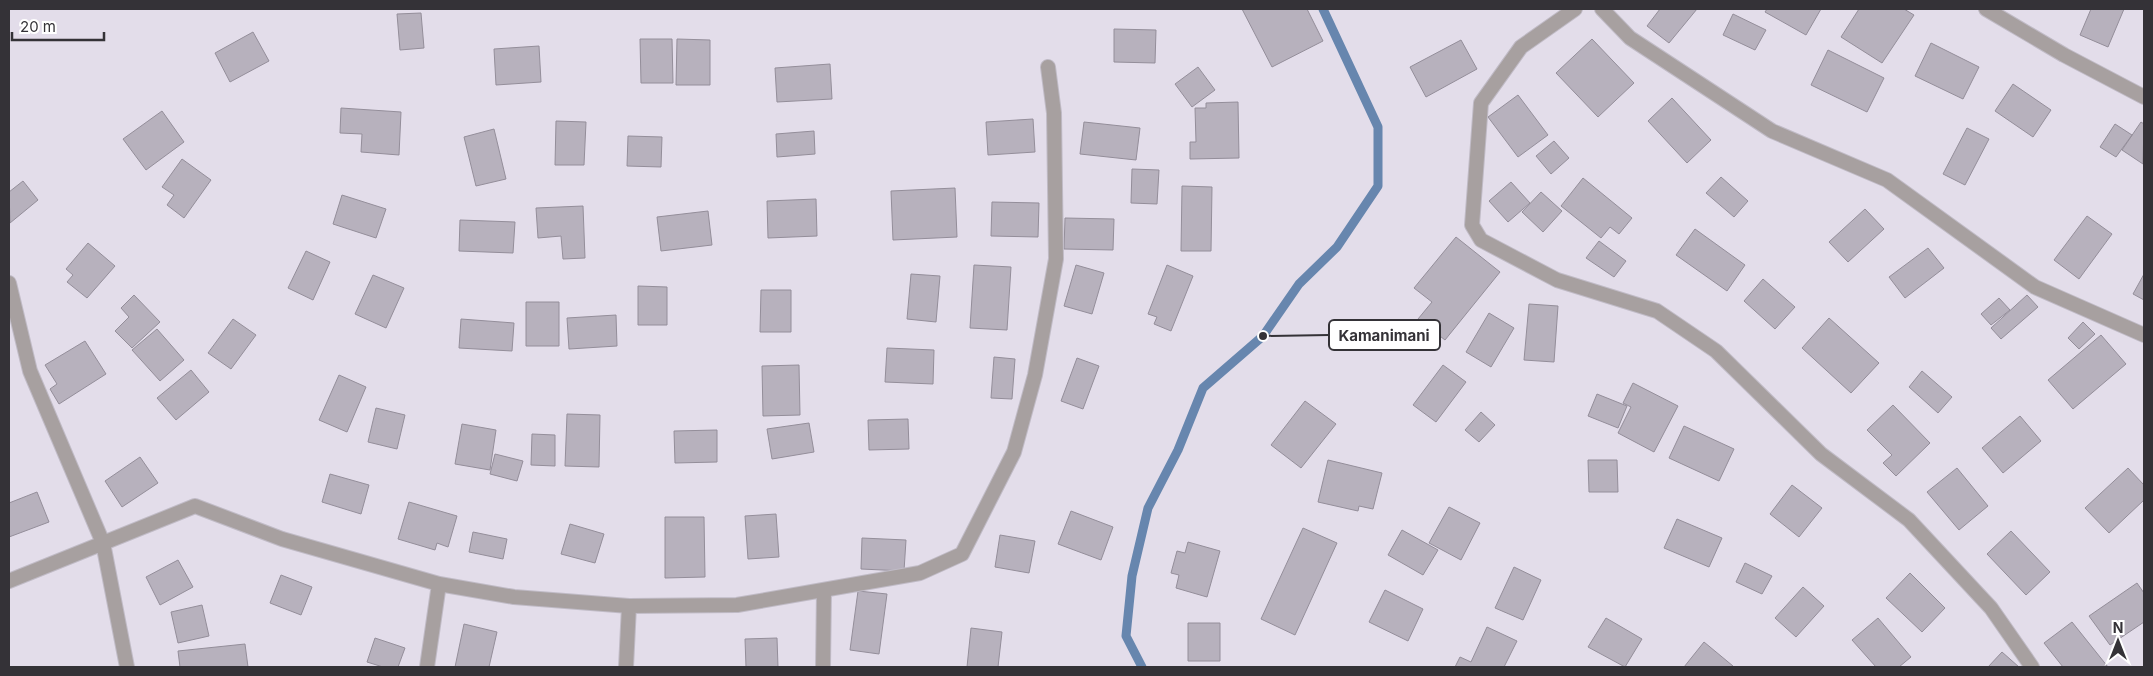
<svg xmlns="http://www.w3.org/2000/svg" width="2153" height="676" viewBox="0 0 2153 676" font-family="Inter,sans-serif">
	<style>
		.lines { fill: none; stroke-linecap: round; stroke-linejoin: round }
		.stream { stroke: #6786ae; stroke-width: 9 }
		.building { fill: #b7b1bd; stroke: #948e9a }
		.minor-casing { stroke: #c0bbc6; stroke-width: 16 }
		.minor { stroke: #a7a0a0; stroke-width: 14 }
		.leader { fill: none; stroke: #343237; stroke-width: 2 }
		.callout-dot { fill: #343237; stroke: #fff; stroke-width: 2 }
		.callout { fill: #fff; stroke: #343237; stroke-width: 2 }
		.callout-label { font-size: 15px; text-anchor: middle; font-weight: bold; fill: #343237 }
	</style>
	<rect width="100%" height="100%" fill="#e3ddea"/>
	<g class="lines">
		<path class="stream" d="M1142 667 1126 636 1132 576 1148 508 1178 450 1203 388 1263 336 1299 284 1337 247 1378 186V127L1323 9"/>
	</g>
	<path class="building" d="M1242 9H1307L1323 41 1272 67Z
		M1660 9H1697L1669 43 1647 26Z
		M1767 9H1821L1806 35 1765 12Z
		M1859 9H1904L1914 15 1882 63 1841 37Z
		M2091 9H2124L2108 47 2080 35Z
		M421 13 424 48 400 50 397 14Z
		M1733 14 1766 30 1755 50 1723 35Z
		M1114 29 1156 30 1155 63 1114 62Z
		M253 32 269 61 230 82 215 53Z
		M640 39H672L673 83H641Z
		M677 39 710 40V85H676Z
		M1592 39 1634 83 1598 117 1556 73Z
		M1461 40 1477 69 1426 97 1410 67Z
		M1931 43 1979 67 1963 99 1915 76Z
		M539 46 541 82 496 85 494 49Z
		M1828 50 1884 78 1867 112 1811 85Z
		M830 64 832 99 777 102 775 68Z
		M1198 67 1215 90 1192 107 1175 84Z
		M2013 84 2051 110 2033 137 1995 111Z
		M1518 95 1548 135 1518 157 1488 117Z
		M1672 98 1711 140 1687 163 1648 121Z
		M1238 102 1239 158 1190 159V142H1196L1195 108H1206V103Z
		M341 108 401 112 399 155 361 152 362 134 340 133Z
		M162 111 184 142 146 170 123 139Z
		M1033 119 1035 152 988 155 986 122Z
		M556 121 586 122 584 165H555Z
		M1084 122 1140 128 1136 160 1080 154Z
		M2141 122 2144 124 2143 164 2122 150Z
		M2115 124 2132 135 2116 157 2100 147Z
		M1967 128 1989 139 1965 185 1943 174Z
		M494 129 506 179 476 186 464 137Z
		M814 131 815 154 777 157 776 134Z
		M628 136 662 137 661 167 627 166Z
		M1554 141 1569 158 1551 174 1536 156Z
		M182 159 211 180 184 218 167 205 174 195 162 187Z
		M1132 169 1159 170 1157 204 1131 203Z
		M1721 177 1748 201 1734 217 1706 193Z
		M1583 178 1632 218 1619 234 1610 227 1601 238 1561 206Z
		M23 181 38 200 10 223 9 192Z
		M1511 182 1530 203 1508 222 1489 201Z
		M1182 186 1212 187 1211 251H1181Z
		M955 188 957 237 893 240 891 191Z
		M1541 192 1562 211 1543 232 1522 212Z
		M342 195 386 209 376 238 333 224Z
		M816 199 817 236 768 238 767 201Z
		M992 202 1039 203 1038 237 991 236Z
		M583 206 585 258 563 259 561 236 538 238 536 208Z
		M1865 209 1884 229 1848 262 1829 242Z
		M708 211 712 245 661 251 657 217Z
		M2087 216 2112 234 2079 279 2054 260Z
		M1065 218 1114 219 1113 250 1064 249Z
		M460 220 515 222 513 253 459 251Z
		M1695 229 1745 265 1727 291 1676 255Z
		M1456 237 1500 272 1445 340 1418 319 1432 302 1414 288Z
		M1599 241 1626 261 1614 277 1586 258Z
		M88 243 115 266 87 298 67 282 73 275 66 269Z
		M1928 248 1944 268 1905 298 1889 277Z
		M306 251 330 262 313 300 288 288Z
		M974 265 1011 267 1007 330 970 328Z
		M1076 265 1104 273 1092 314 1064 306Z
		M1167 265 1193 276 1171 331 1154 324 1157 317 1148 314Z
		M911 274 940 276 936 322 907 319Z
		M2144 274V300L2133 294Z
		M373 275 404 288 386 328 355 314Z
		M1763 279 1795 307 1775 329 1744 301Z
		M638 286 667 287V325H638Z
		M761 290H791V332H760Z
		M134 295 160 322 132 348 115 331 129 317 121 308Z
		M2027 295 2038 307 2001 339 1991 328Z
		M1999 298 2010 310 1991 325 1981 314Z
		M526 302H559V346H526Z
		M1529 304 1558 306 1554 362 1524 360Z
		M1489 313 1514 328 1491 367 1466 352Z
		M616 315 617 346 569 349 567 318Z
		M1829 318 1879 363 1851 393 1802 348Z
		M233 319 256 335 231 369 208 353Z
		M461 319 514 323 512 351 459 348Z
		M2083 322 2095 334 2079 349 2068 338Z
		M157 329 184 360 160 381 132 350Z
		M2101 335 2126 364 2073 409 2048 380Z
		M85 341 106 374 59 404 50 389 57 384 45 365Z
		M887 348 934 350 933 384 885 382Z
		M994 357 1015 359 1012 399 991 398Z
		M1077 358 1099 366 1083 409 1061 401Z
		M799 365 800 415 763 416 762 366Z
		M1443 365 1466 382 1436 422 1413 405Z
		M191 370 209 392 176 420 157 398Z
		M1922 371 1952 397 1938 413 1909 387Z
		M339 375 366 387 347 432 319 420Z
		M1633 383 1678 406 1654 452 1618 433 1631 407 1623 403Z
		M1597 394 1627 406 1618 428 1588 416Z
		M1305 401 1336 424 1301 468 1271 445Z
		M1893 405 1930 443 1896 476 1883 463 1892 455 1867 430Z
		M376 408 405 415 397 449 368 442Z
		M1481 412 1495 425 1479 442 1465 430Z
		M567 414 600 415 599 467 565 466Z
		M2020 416 2041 441 2003 473 1982 448Z
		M908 419 909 449 869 450 868 420Z
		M809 423 814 452 772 459 767 429Z
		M462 424 496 430 490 470 455 464Z
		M1684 426 1734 449 1719 481 1669 458Z
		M717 430V462L675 463 674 431Z
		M532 434 555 435V466L531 465Z
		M495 454 523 461 517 481 490 474Z
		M140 457 158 483 122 507 105 481Z
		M1328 460 1382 473 1373 509 1359 506 1358 511 1318 502Z
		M1588 460H1617L1618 492H1589Z
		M1957 468 1988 506 1959 530 1927 492Z
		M2128 468 2144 485V500L2109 533 2085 508Z
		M330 474 369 485 361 514 322 502Z
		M1792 485 1822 508 1799 537 1770 514Z
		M37 492 49 522 9 537V503Z
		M409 502 457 516 448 547 437 543 435 550 398 539Z
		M1449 507 1480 523 1461 560 1429 543Z
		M1071 511 1113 527 1101 560 1058 544Z
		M776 514 779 557 748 559 745 516Z
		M665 517H704L705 577 665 578Z
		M1677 519 1722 538 1709 567 1664 548Z
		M570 524 604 534 595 563 561 554Z
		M1303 528 1337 543 1295 635 1261 619Z
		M1402 530 1438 550 1423 575 1388 555Z
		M2011 531 2050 572 2026 595 1987 554Z
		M473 532 507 539 503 559 469 552Z
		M1000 535 1035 541 1029 573 995 567Z
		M862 538 906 540 904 571 861 569Z
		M1188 542 1220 551 1207 597 1176 588 1179 575 1171 573 1177 551 1185 553Z
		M178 560 193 587 160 605 146 577Z
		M1745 563 1772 576 1762 594 1736 582Z
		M1514 567 1541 580 1523 620 1495 608Z
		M1910 573 1945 608 1922 632 1886 598Z
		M281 575 312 587 301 615 270 603Z
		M2137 583 2144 593V622L2110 645 2089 616Z
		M1803 587 1824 606 1796 637 1775 618Z
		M1385 590 1423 609 1408 641 1369 622Z
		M858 591 887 594 879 654 850 650Z
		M202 605 209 636 178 643 171 612Z
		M1606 618 1642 639 1625 667 1588 647Z
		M1878 618 1911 657 1899 667H1876L1852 640Z
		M2072 622 2108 667H2063L2044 643Z
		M1188 623H1220V661H1188Z
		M464 624 497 632 489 667H455Z
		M1487 627 1517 641 1504 667H1455L1460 657 1471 662Z
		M971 628 1002 632 998 667H967Z
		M375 638 405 648 398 667H383L367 662Z
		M777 638 778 667H746L745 639Z
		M1704 642 1733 666 1732 667H1684Z
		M245 644 248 667H180L178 651Z
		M2002 652 2019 667H1988Z"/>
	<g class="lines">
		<defs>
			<path id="minor" d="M1575 9 1521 47 1481 103 1472 225 1481 240 1557 280 1657 311 1716 351 1821 454 1909 520 1991 608 2032 667
				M1602 9 1630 38 1772 131 1887 180 2035 287 2144 335
				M1986 9 2064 55 2144 97
				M9 283 30 371 103 543 127 667
				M9 581 195 506 282 539 439 584 514 597 629 606 737 605 920 573 962 554 1014 452 1035 375 1056 259 1054 113 1048 67
				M427 667 439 584
				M626 667 629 606
				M823 667 824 590"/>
		</defs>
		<use href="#minor" class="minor-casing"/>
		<use href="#minor" class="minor"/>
	</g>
	<path class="leader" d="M1263 336L1329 335"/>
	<circle class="callout-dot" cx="1263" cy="336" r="5"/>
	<rect class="callout" x="1329" y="320" width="111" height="30" rx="5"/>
	<g class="callout-label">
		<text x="1384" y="341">Kamanimani</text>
	</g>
	<rect width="2153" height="676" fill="none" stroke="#343237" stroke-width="20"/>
	<g transform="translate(2118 641)" stroke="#ffffff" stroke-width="4" paint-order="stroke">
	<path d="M0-4L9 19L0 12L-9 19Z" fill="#343237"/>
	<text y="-8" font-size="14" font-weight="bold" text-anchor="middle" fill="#343237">N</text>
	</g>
	<path d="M12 32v8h92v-8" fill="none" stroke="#343237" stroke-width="2.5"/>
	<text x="20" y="32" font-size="15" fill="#343237" stroke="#ffffff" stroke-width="4" paint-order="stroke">20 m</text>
</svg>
